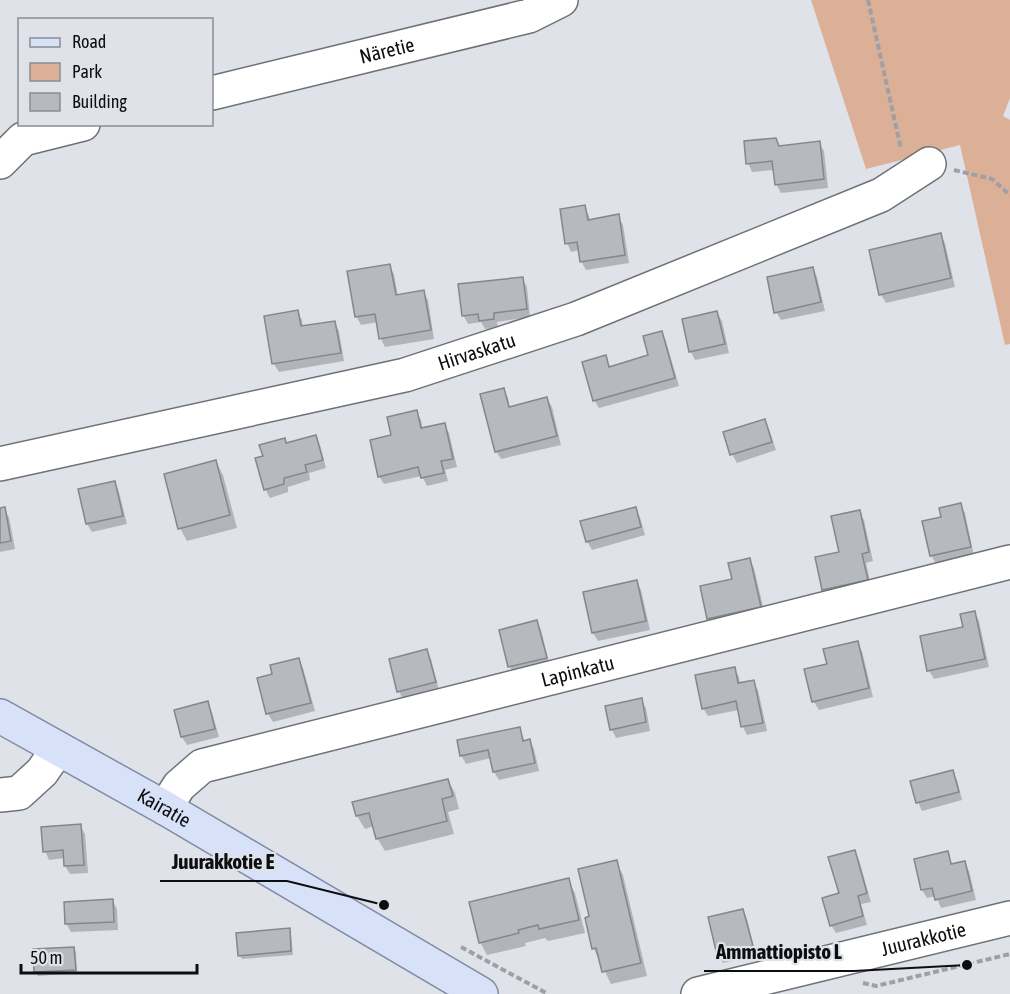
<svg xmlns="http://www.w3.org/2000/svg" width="1010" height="994" viewBox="0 0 1010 994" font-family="'Asap Condensed',sans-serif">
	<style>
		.green { fill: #dcaf97 }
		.shadow { fill: #0003 }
		.building { fill: #b6b9be; stroke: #84878c; stroke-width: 1.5 }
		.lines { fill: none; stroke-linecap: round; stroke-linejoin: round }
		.minor-casing { stroke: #6e7176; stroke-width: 36 }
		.major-casing { stroke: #7f8ba4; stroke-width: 36 }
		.path { stroke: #9ea0a5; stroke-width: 4; stroke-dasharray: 6 3; stroke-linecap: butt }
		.minor { stroke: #fff; stroke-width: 33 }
		.major { stroke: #d7e2f8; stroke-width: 33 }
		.labels { text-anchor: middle; stroke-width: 4.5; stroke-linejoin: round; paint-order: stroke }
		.street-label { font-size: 20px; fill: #0d0e10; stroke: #dfe2e8 }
		.leader { fill: none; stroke: #0d0e10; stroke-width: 2 }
		.callout-dot { fill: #0d0e10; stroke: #dfe2e8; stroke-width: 2 }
		.callout-label { font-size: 21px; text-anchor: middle; font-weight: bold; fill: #0d0e10; stroke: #dfe2e8; stroke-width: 4.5; stroke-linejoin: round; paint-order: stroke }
	</style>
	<rect width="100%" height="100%" fill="#dfe2e8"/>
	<path class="green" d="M811 0H1010V98L1003 116 1010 120V344L1005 345 960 145 866 169Z"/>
	<path class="shadow" d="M819 143 824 151 828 188 781 193 776 184 774 170 752 172 748 163 779 147Z
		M584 207 589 216 590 221 618 216 623 225 629 263 586 270 581 261 579 250 571 252 567 243Z
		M940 234 945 243 955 287 886 303 881 295 871 251Z
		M389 266 394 274 398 296 423 292 428 300 434 339 385 347 381 339 378 322 361 325 356 316Z
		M813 269 817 277 825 311 781 320 776 312Z
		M522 278 527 287 530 317 497 322 498 328 485 329 481 322 468 324 463 315Z
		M297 312 302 320 303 327 334 322 339 331 344 361 279 372 274 364Z
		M717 313 722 321 729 353 695 360 691 352 684 320Z
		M661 332 666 341 679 386 599 408 594 400 605 357 611 368 650 356Z
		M503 390 508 398 510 408 547 399 552 407 561 445 501 459 496 451Z
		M416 412 421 420 423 429 444 425 449 433 457 467 445 470 448 481 427 486 422 476 384 484 379 476Z
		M764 420 769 429 776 450 737 463 732 454Z
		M315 436 320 445 326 468 309 473 310 480 288 487V492L270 498 265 489 284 439 287 444Z
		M216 462 223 475 237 528 187 541 180 528Z
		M115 483 119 492 127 524 92 532 87 524Z
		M960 505 965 513 974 556 936 564 931 555Z
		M635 508 640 517 645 535 592 550 587 541Z
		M4 509 9 517 15 549 0 552V510Z
		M859 512 864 520 873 561 866 563 872 589 829 598 824 590 817 558 841 553Z
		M749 559 754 568 765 615 714 627 709 619 733 580Z
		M636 582 641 590 650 630 598 641 593 633 585 593Z
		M974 612 979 621 989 667 934 679 929 671 964 628Z
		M536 622 541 630 550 666 515 675 510 667 501 631Z
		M857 643 862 651 873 697 819 710 814 702 806 670 828 665Z
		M426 651 431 659 439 690 403 700 399 691Z
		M299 660 303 668 315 711 273 722 268 714 259 679 274 675Z
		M734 668 739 677 740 684 753 682 758 690 767 731 747 735 743 727 739 710 708 716 703 708Z
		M641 700 646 708 650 731 616 738 612 730Z
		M207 703 212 712 219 737 187 745 182 737Z
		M519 728 525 742 530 741 534 749 539 771 499 780 494 772 491 758 466 764 461 755Z
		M952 771 957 780 962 800 922 811 918 802Z
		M448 780 455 793 459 809 448 812 454 834 385 851 377 838 374 826 365 829 357 816 354 804Z
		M80 825 85 834 88 873 70 874 65 866V858L49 860 45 851Z
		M854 851 859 860 871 902 861 904 867 925 836 933 831 925Z
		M947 853 953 865 964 862 969 871 976 900 941 908 936 896 927 898 922 890Z
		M616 862 623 875 647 976 611 984 594 949 586 919 591 917Z
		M568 880 575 893 585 933 548 941 545 938 525 943 526 946 487 955 480 942Z
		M113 901 117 909 118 930 71 932 66 923Z
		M743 910 747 919 756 955 723 963 718 954Z
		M289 929 291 933 293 955 242 959 240 956Z
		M74 948 76 952 77 973 38 976 36 972 34 951Z"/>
	<path class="building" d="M776 138 779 146 820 141 824 179 775 185 772 161 746 164 744 141Z
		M585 205 588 220 619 214 625 255 580 262 577 242 565 244 560 209Z
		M941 233 951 278 879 295 869 250Z
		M390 264 396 295 424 290 431 330 379 339 375 314 355 317 347 271Z
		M813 267 821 302 774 313 767 277Z
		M523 277 527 309 494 313V319L479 321 478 314 462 316 458 284Z
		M298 310 301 326 335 321 341 353 272 364 264 316Z
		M717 311 725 344 689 352 682 319Z
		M662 331 675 378 593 401 582 362 606 355 609 367 648 355 643 336Z
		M504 388 509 407 547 397 557 436 495 452 480 394Z
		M417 410 421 428 445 423 453 459 441 461 444 473 421 478 418 467 378 477 370 440 391 435 387 417Z
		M765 419 772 442 730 455 723 432Z
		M316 435 323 460 305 465 307 472 284 478V484L264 490 255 458 263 456 259 445 285 438 286 443Z
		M216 460 230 515 178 529 164 474Z
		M115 481 123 516 86 524 78 489Z
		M961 503 971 547 930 556 922 521 941 517 939 508Z
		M5 507 11 541 0 543V508Z
		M636 507 641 527 586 542 580 521Z
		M860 510 869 552 862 554 868 580 822 590 815 557 839 552 831 516Z
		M750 558 761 607 707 619 700 586 732 579 728 563Z
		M637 580 646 621 592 633 583 592Z
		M975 611 985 659 927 671 920 636 963 627 960 614Z
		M537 620 547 658 508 667 499 630Z
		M858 641 869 688 812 702 804 669 827 664 823 649Z
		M427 649 436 682 397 692 389 659Z
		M299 658 311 703 266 714 257 678 272 674 270 665Z
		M735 667 738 683 754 680 763 723 741 727 736 701 702 709 695 675Z
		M642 698 646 722 610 730 605 706Z
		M208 701 215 729 181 737 174 710Z
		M520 727 523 741 530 739 535 763 493 772 488 750 460 756 457 740Z
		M953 770 959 792 916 803 910 781Z
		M448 779 453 796 442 799 447 821 376 839 369 813 356 816 352 802Z
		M81 824 84 865 64 866 63 850 43 852 41 827Z
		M855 850 867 893 858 896 863 916 830 926 822 898 839 893 828 857Z
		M948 851 951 864 965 861 972 891 935 900 932 888 921 890 914 859Z
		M617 860 641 963 602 972 596 948 592 949 585 918 589 916 578 869Z
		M569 878 579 920 539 929 538 925 518 930 519 933 479 943 469 902Z
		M113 899 114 922 65 924 64 902Z
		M743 909 753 946 717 955 708 917Z
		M290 928 291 951 238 956 236 933Z
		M74 947 76 970 34 972 33 949Z"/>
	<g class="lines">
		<defs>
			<g id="minor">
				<path id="s1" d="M212 93 529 16 561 0"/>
				<path d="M0 162 23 139 83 124"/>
				<path id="s2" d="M0 464 405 375 576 319 881 195 929 164"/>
				<path d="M0 795 19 793 42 772 58 749"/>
				<path id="s3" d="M165 808 179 786 202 766 1010 562"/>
				<path id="s4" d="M698 994 1010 918"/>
			</g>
			<g id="major">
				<path id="s5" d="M0 716 165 808 481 994"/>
			</g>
		</defs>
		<use href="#minor" class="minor-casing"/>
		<use href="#major" class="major-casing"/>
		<path class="path" d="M868 0 901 149
			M954 170 992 179 1010 195
			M461 947 548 994
			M863 983 876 986 1010 954"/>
		<use href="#minor" class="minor"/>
		<use href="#major" class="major"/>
	</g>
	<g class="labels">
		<g class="street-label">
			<text dy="7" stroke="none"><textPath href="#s1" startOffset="180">Näretie</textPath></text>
			<text dy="7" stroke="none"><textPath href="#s2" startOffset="490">Hirvaskatu</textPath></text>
			<text dy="7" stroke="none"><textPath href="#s3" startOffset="444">Lapinkatu</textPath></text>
			<text dy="7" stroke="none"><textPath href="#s5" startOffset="188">Kairatie</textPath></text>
			<text dy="7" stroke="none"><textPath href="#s4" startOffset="232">Juurakkotie</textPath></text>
		</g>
	</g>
	<path class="leader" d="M384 905L287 881H160M967 965L854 971H704"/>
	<g class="callout-dot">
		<circle cx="384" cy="905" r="6"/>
		<circle cx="967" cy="965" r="6"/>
	</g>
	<g class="callout-label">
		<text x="223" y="869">Juurakkotie E</text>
		<text x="779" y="959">Ammattiopisto L</text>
	</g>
	<rect x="18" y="18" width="195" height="108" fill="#dfe2e8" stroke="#8b8d92" stroke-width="1.5"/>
	<rect x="30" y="38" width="30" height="9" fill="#d7e2f8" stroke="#8b8d92" stroke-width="1.5"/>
	<text x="72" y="48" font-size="18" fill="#0d0e10">Road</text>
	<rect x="30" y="63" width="30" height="18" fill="#dcaf97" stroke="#8b8d92" stroke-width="1.5"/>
	<text x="72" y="78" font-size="18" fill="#0d0e10">Park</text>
	<rect x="30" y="93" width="30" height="18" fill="#b6b9be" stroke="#8b8d92" stroke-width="1.5"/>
	<text x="72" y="108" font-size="18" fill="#0d0e10">Building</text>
	<path d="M21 964v9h176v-9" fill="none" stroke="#0d0e10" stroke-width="3"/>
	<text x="30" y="964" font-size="18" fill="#0d0e10" stroke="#dfe2e8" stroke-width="4.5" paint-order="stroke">50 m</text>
</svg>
